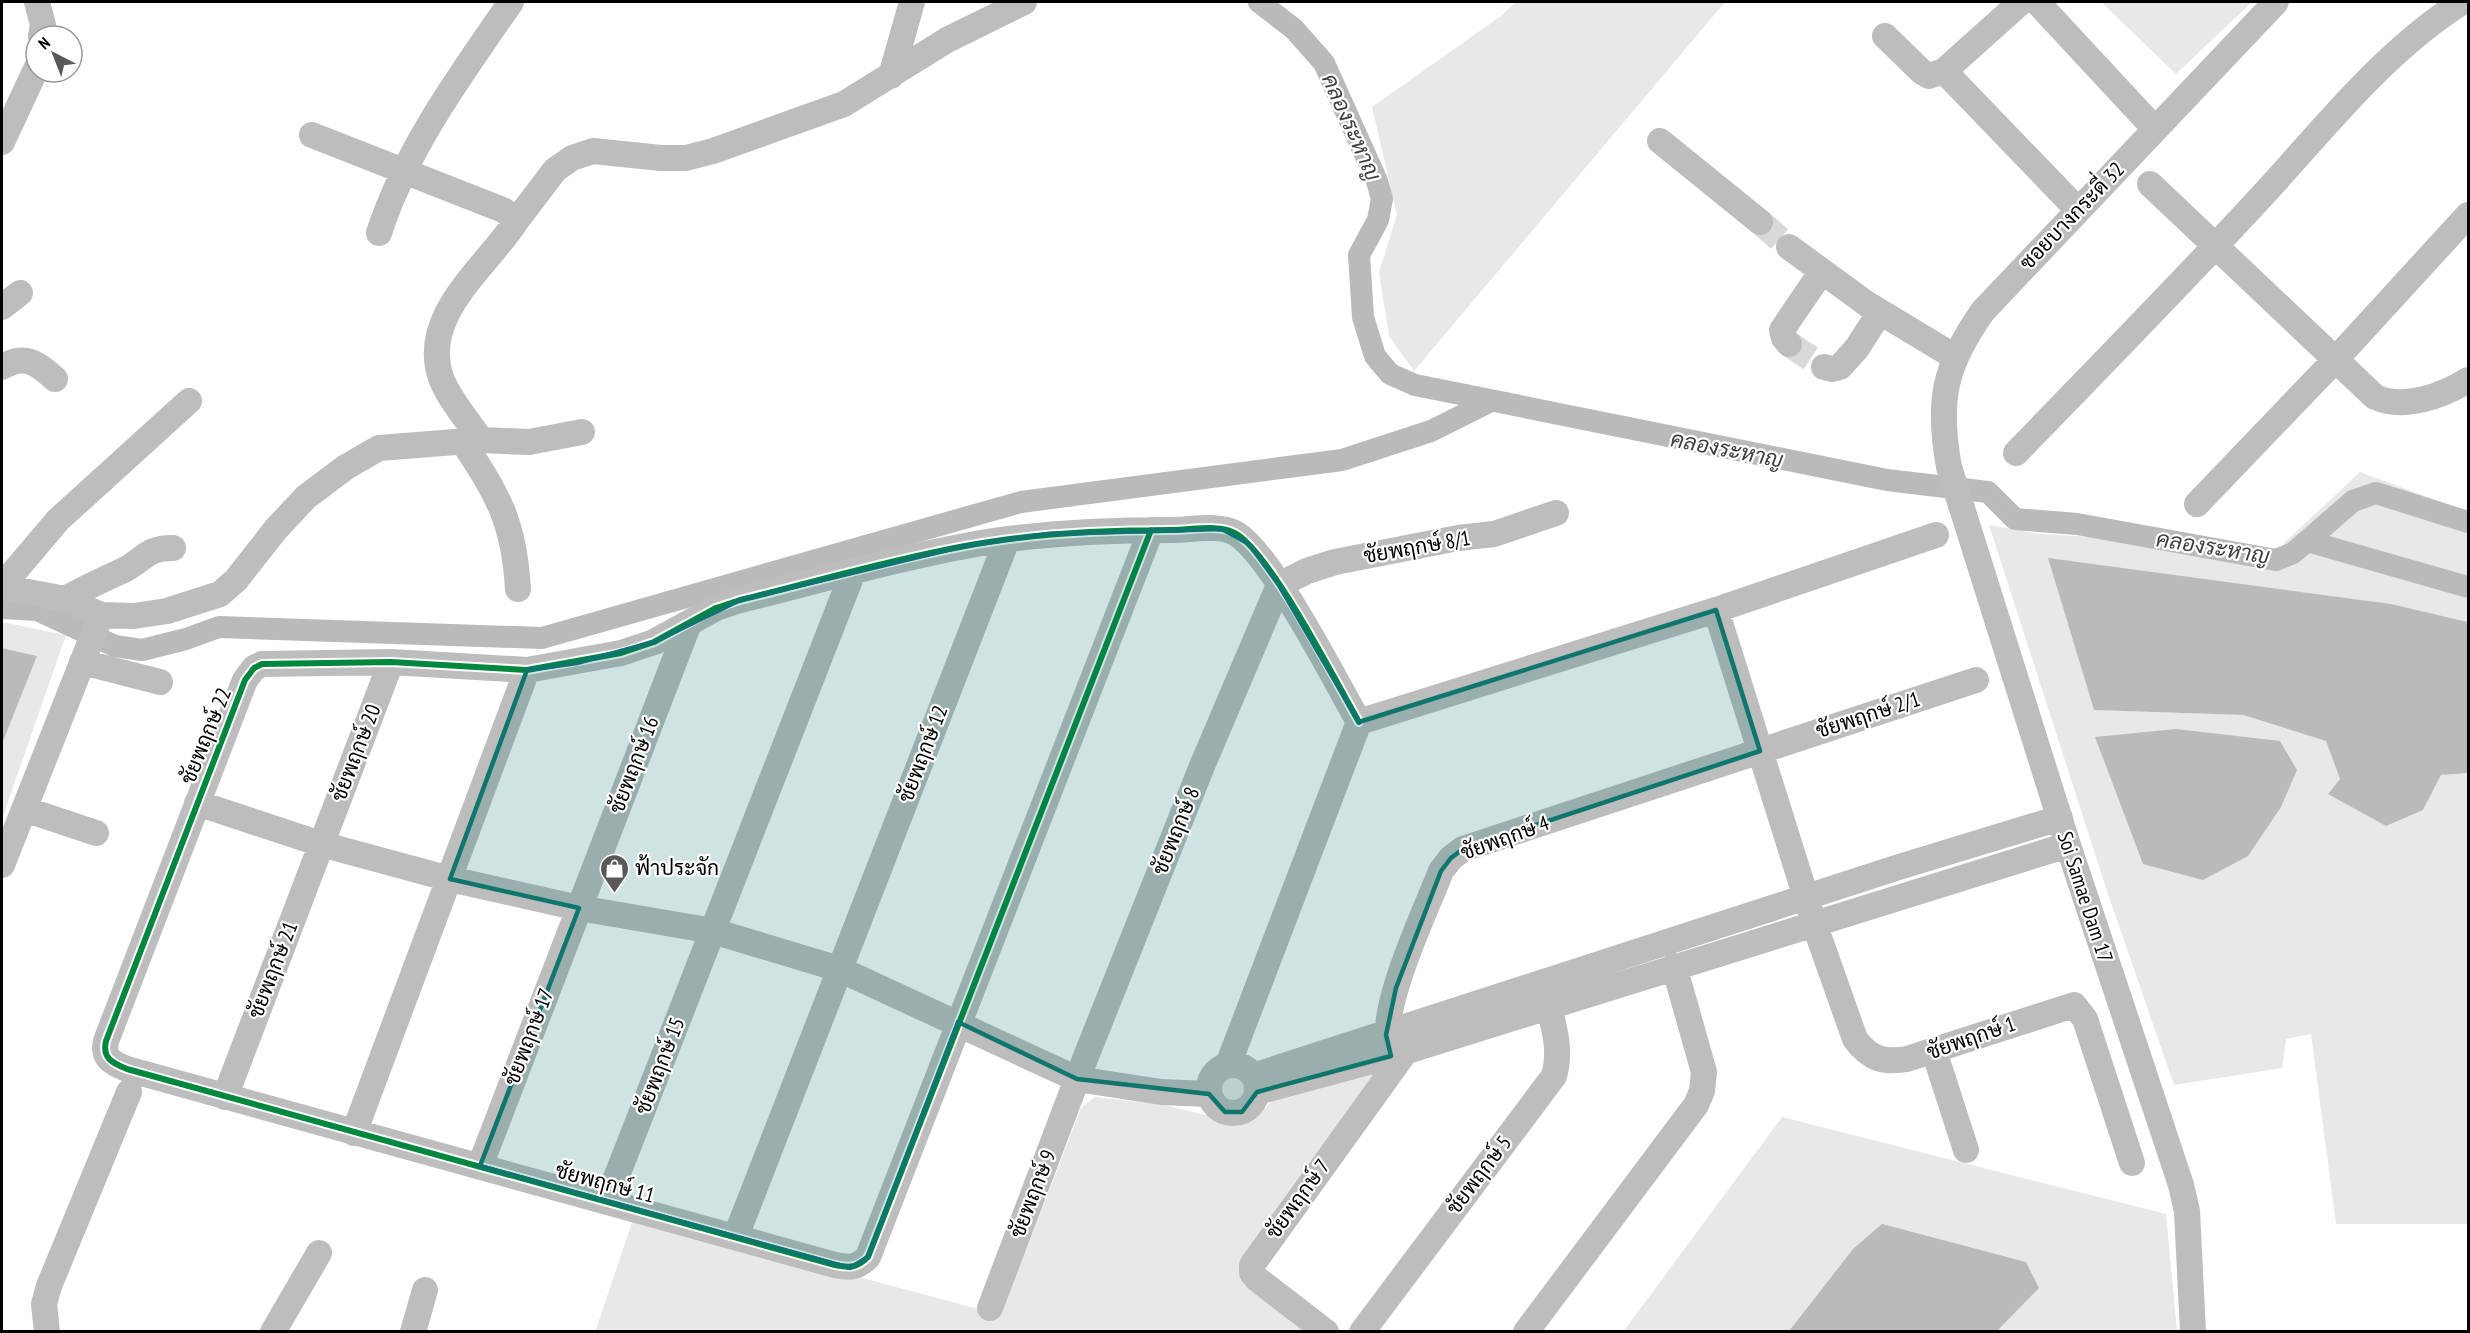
<svg xmlns="http://www.w3.org/2000/svg" width="2470" height="1333" viewBox="0 0 2470 1333" font-family="'PT Sans Narrow',Sarabun,sans-serif">
	<style>
		.green { fill: #e8e8e8 }
		.water { fill: #bababa }
		.lines { fill: none; stroke-linecap: round; stroke-linejoin: round }
		.canal { stroke: #bababa; stroke-width: 22 }
		.minor-tunnel { stroke: #d9d9d9; stroke-width: 26; stroke-dasharray: 26 13; stroke-linecap: butt }
		.minor { stroke: #bdbdbd; stroke-width: 26 }
		.cycleway-casing { stroke: #fff; stroke-width: 10 }
		.cycleway { stroke: #00873e; stroke-width: 6 }
		.marked { fill: #0f766e; fill-opacity: 0.2; stroke: #0f766e; stroke-width: 4.5; stroke-linejoin: round }
		.labels { text-anchor: middle; stroke-width: 4.5; stroke-linejoin: round; paint-order: stroke }
		.street-label { font-size: 21px; fill: #000; stroke: #fff }
		.poi-label { font-size: 21px; fill: #000; stroke: #fff; text-anchor: start }
		.water-label { font-size: 22px; font-style: italic; fill: #3e3e3e; stroke: #fff }
	</style>
	<rect width="100%" height="100%" fill="#fff"/>
	<path class="green" d="M1515 2H1725L1414 371 1389 336 1379 272 1397 215 1372 107 1501 16Z
		M2101 2H2252L2176 74Z
		M2360 472 2468 512V622L2390 604 2049 560 2094 710 2243 715 2326 741 2340 779 2328 794 2423 810 2441 775 2468 773V1224H2336L2311 1034 2286 1039 2282 1068 2174 1085 2107 891 1989 525 2041 534 2091 537 2282 570 2284 543Z
		M2 622 66 635 2 819V744L37 656 2 648Z
		M1382 1069 1239 1268 1244 1284 1316 1331 595 1332 634 1217 1001 1315 1081 1108 1095 1097 1165 1105 1225 1120 1264 1109 1278 1095Z
		M1219 1089a15 15 0 1 1 30 0a15 15 0 1 1-30 0Z
		M1782 1117 2166 1214 2177 1331H1997L2026 1262 1954 1244 1853 1249 1789 1331 1623 1332Z"/>
	<path class="water" d="M2048 558 2391 604 2468 622V773L2441 775 2423 810 2386 826 2328 794 2340 779 2326 741 2243 715 2094 710Z
		M2 648 37 656 2 744Z
		M2176 729 2280 741 2297 770 2281 807 2248 856 2203 880 2143 864 2095 737Z
		M1882 1224 2026 1262 2039 1288 1997 1331H1789L1853 1249Z"/>
	<g class="lines">
		<path class="canal" d="M1259 2 1294 29 1324 63 1377 181 1382 199 1378 220 1359 255 1363 317 1375 356 1390 374 1415 385 1887 480 1988 492 2015 519 2077 524 2276 560 2293 553 2307 541 2468 587
			M2307 541 2353 501 2376 493 2468 522
			M2 608 37 610 115 646 142 650 186 639 219 627 542 638 1021 502 1342 460 1431 431 1491 401"/>
		<path class="minor-tunnel" d="M1760 222 1789 247
			M1789 344 1824 367"/>
		<path class="minor" d="M37 2 43 25 41 36
			M2021 2 1944 71 2078 210
			M2037 2 2155 129
			M1885 36 1922 72 1929 76 1944 71
			M891 76 912 2
			M312 135 503 210 517 220C487 267 419 315 441 378 449 399 468 421 481 440
			M1660 141 1760 222
			M2 142 36 69
			M2150 184 2375 397C2404 410 2442 396 2468 380
			M517 220 555 170 572 158 593 151 661 158H686L713 151 844 104 947 40 1024 2
			M379 233C407 147 460 76 511 2
			M1789 247 1867 304 1955 357
			M2 307 20 293
			M1789 344 1784 338 1782 330 1822 271
			M2 367C25 353 37 363 55 379
			M1824 367 1832 369 1840 367 1857 348 1880 312
			M463 442C499 497 514 522 518 589
			M2016 453C2098 368 2181 284 2261 197 2324 129 2383 52 2462 2
			M2197 504 2336 359 2468 215
			M1151 530 868 1257C857 1268 850 1268 835 1265L127 1069C112 1063 102 1058 106 1041L245 680 254 668 262 664 391 662 527 670 621 653 654 642 716 608 740 600C814 582 889 560 965 546 1033 533 1103 530 1172 530 1191 530 1219 524 1235 533 1270 552 1336 682 1359 722
			M2 586 58 520 189 401
			M2 587 65 599 101 615 134 616 167 611 220 594 236 580 276 529 306 497 346 467 379 448 481 440 529 442 582 432
			M65 599C85 588 104 579 124 570 145 559 146 548 173 548
			M1716 610 1814 923 1855 1039C1870 1059 1883 1063 1907 1059L2074 1005 2085 1019 2132 1163
			M82 662 160 682
			M1359 722 1716 610 1936 535
			M197 803 321 844 450 879 579 908 713 931 839 969 1077 1079 1161 1092 1209 1094
			M24 809 96 833
			M2 865 101 615
			M1389 1047C1379 1007 1425 913 1441 871L1451 858 1463 849 1976 680
			M1934 1051 1966 1150
			M1209 1089a24 24 0 1 1 48 0a24 24 0 1 1-48 0Z
			M1228 1065 1359 722
			M1253 1076 1899 867 2060 818
			M1257 1092 1391 1056 2068 845
			M225 1097 391 662
			M354 1133 527 670
			M480 1166 689 623
			M607 1201 853 572
			M736 1236 1007 540
			M990 1308 1077 1079 1202 766 1279 585 1307 571 1335 562 1458 538 1494 534 1556 513
			M47 1332 44 1304 49 1286 129 1092
			M273 1332 319 1253
			M413 1332 425 1290
			M1326 1332 1257 1279 1252 1273V1265L1406 1051
			M1362 1332 1554 1076C1561 1052 1555 1031 1549 1007
			M1526 1332 1696 1105 1702 1091 1704 1072 1674 966
			M2193 1332 2187 1211 2181 1185 2068 845 1949 467C1937 401 1944 366 1983 311L2276 2"/>
		<defs>
			<path id="cycleway" d="M1151 530 868 1257C857 1268 850 1268 835 1265L127 1069C112 1063 102 1058 106 1041L245 680 254 668 262 664 391 662 527 670 621 653 654 642 716 608 740 600C814 582 889 560 965 546 1033 533 1103 530 1172 530 1191 530 1219 524 1235 533 1270 552 1336 682 1359 722"/>
		</defs>
		<use href="#cycleway" class="cycleway-casing"/>
		<use href="#cycleway" class="cycleway"/>
	</g>
	<path class="marked" d="M1222 529 1249 544 1279 585 1359 722 1716 610 1760 751 1463 849 1451 858 1441 871 1396 988 1386 1035 1391 1056 1257 1092 1242 1112H1225L1209 1094 1077 1079 958 1022 868 1257 850 1268 480 1166 579 908 450 879 527 670 577 663 654 642 740 600 964 546 1048 534Z"/>
	<defs>
		<symbol id="shop-pin" viewBox="-11 -11 22 30"><path d="M0 17L-7.5 6A9.5 9.5 0 1 1 7.5 6Z" fill="#595959" stroke="#fff"/><path d="M-5-2.5h2.3a2.7 3.5 0 0 1 5.4 0H5L5.5 6h-11ZM-1.5-2.5h3a1.5 2.3 0 0 0-3 0Z" fill="#fff"/></symbol>
	</defs>
	<g fill-rule="evenodd">
		<use href="#shop-pin" x="598" y="852" width="33" height="45"/>
	</g>
	<g class="labels">
		<g class="street-label">
			<text transform="translate(2072 216) rotate(-46)" y="7">ซอยบางกระดี่ 32</text>
			<text transform="translate(1417 547) rotate(-10)" y="7">ชัยพฤกษ์ 8/1</text>
			<text transform="translate(1868 715) rotate(-18)" y="7">ชัยพฤกษ์ 2/1</text>
			<text transform="translate(206 736) rotate(-68)" y="7">ชัยพฤกษ์ 22</text>
			<text transform="translate(356 753) rotate(-69)" y="7">ชัยพฤกษ์ 20</text>
			<text transform="translate(923 754) rotate(-69)" y="7">ชัยพฤกษ์ 12</text>
			<text transform="translate(634 765) rotate(-69)" y="7">ชัยพฤกษ์ 16</text>
			<text transform="translate(1176 831) rotate(-68)" y="7">ชัยพฤกษ์ 8</text>
			<text transform="translate(1505 838) rotate(-20)" y="7">ชัยพฤกษ์ 4</text>
			<text transform="translate(2085 897) rotate(72)" y="7">Soi Samae Dam 17</text>
			<text transform="translate(273 970) rotate(-69)" y="7">ชัยพฤกษ์ 21</text>
			<text transform="translate(529 1037) rotate(-69)" y="7">ชัยพฤกษ์ 17</text>
			<text transform="translate(1971 1038) rotate(-19)" y="7">ชัยพฤกษ์ 1</text>
			<text transform="translate(660 1066) rotate(-69)" y="7">ชัยพฤกษ์ 15</text>
			<text transform="translate(1479 1175) rotate(-53)" y="7">ชัยพฤกษ์ 5</text>
			<text transform="translate(605 1183) rotate(15)" y="7">ชัยพฤกษ์ 11</text>
			<text transform="translate(1033 1194) rotate(-69)" y="7">ชัยพฤกษ์ 9</text>
			<text transform="translate(1298 1199) rotate(-54)" y="7">ชัยพฤกษ์ 7</text>
		</g>
		<g class="poi-label">
			<text x="635" y="875">ฟ้าประจัก</text>
		</g>
		<g class="water-label">
			<text transform="translate(1352 127) rotate(66)" y="8">คลองระหาญ</text>
			<text transform="translate(1727 449) rotate(11)" y="8">คลองระหาญ</text>
			<text transform="translate(2213 547) rotate(9)" y="8">คลองระหาญ</text>
		</g>
	</g>
	<rect width="2470" height="1333" fill="none" stroke="#000000" stroke-width="6"/>
	<g transform="translate(54 54) rotate(318)"><circle r="28" fill="#ffffff" stroke="#999999" stroke-width="1.5"/>
	<path d="M0-4.5L10 22L0 15L-10 22Z" fill="#595959"/>
	<text y="-9" font-size="16" font-weight="bold" text-anchor="middle" fill="#000000">N</text>
	</g>
</svg>
